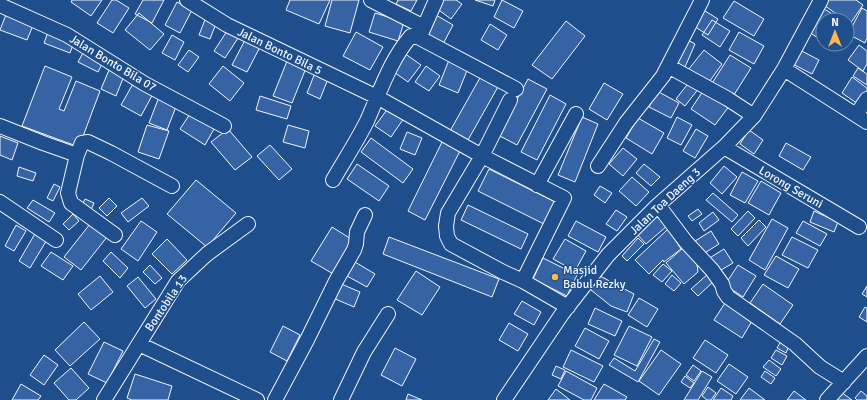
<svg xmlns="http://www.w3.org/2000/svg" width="867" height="400" viewBox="0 0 867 400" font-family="Signika,sans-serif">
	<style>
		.building { fill: #3563a3; stroke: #f2f6ff }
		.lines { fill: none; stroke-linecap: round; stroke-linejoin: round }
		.minor-casing { stroke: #f2f6ff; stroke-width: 16 }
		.minor { stroke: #1f4e8c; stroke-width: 14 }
		.poi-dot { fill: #ffb74d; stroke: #1f4e8c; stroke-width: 1.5 }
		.labels { text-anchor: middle; stroke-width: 3; stroke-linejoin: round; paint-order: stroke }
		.street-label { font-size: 12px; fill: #f2f6ff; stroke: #1f4e8c }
		.poi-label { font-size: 12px; fill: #f2f6ff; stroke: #1f4e8c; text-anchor: start }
	</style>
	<rect width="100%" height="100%" fill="#1f4e8c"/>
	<path class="building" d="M72 0H102L91 16 71 2Z
		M112 0H116L129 8 113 33 97 23Z
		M143 0H164L152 23 135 14Z
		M290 0H330L319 24 286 10Z
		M332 0H359L350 33 325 26Z
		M398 0H417L411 11 396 4Z
		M442 0H456L462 4 451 19 436 8Z
		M475 0H495L493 6Z
		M502 0 523 11 514 28 494 17Z
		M823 0H856L863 5 850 24 847 20H845L821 3Z
		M734 1 764 19 754 36 723 18Z
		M177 2 192 10 180 33 165 25Z
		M821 7 842 20H823V41L807 31Z
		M862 8 867 11V38L865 43 848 34Z
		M702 9 718 19 708 35 692 25Z
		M7 12 34 23 27 40 0 30Z
		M139 13 164 34 150 50 125 30Z
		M375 13 404 22 398 41 369 32Z
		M436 15 453 25 442 46 424 35Z
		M206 17 217 21 210 39 199 35Z
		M712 20 730 31 720 47 702 35Z
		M566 21 585 36 552 79 532 65Z
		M490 24 507 35 498 50 481 40Z
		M229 28 240 35 225 58 214 51Z
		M48 32 74 42 70 53 44 43Z
		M356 32 383 47 370 70 343 56Z
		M739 32 764 46 754 64 729 50Z
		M172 35 184 42 175 60 162 53Z
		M686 39 695 44 685 67 675 62Z
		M245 40 260 47 247 72 232 65Z
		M828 44H839L836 49Z
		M859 45 867 51V64L863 71 848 60Z
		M796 48 819 60 812 74 789 62Z
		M189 50 199 57 188 72 178 65Z
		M704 50 722 64 707 85 688 70Z
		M84 51 104 60 98 72 78 62Z
		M404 53 421 65 408 82 391 70Z
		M730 55 751 68 732 98 711 85Z
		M449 60 468 68 458 93 439 85Z
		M287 61 306 68 292 103 273 96Z
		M45 66 72 77 59 109 64 111 76 81 100 91 79 147 22 126Z
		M223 66 244 83 230 101 209 84Z
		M426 66 440 76 429 91 415 82Z
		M858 68 867 74V85L853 76Z
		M109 70 124 76 116 96 101 89Z
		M315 73 328 79 320 99 307 93Z
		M481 76 499 85 468 140 450 131Z
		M852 77 867 88V91L858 104 842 93Z
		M528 79 547 89 517 145 498 135Z
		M690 81 699 88 685 106 676 99Z
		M134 82 154 92 141 116 121 105Z
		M604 83 623 94 607 120 589 109Z
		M705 88 730 105 715 125 691 109Z
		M657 91 679 103 671 118 649 107Z
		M550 95 566 104 537 160 521 152Z
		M260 96 291 106 287 119 256 110Z
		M159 97 177 104 167 130 149 123Z
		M389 107 404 118 391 137 375 126Z
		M190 114 214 129 205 145 180 129Z
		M582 117 598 124 575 182 558 175Z
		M677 117 692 125 681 145 667 138Z
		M638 118 664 133 652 154 626 138Z
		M147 125 169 131 159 159 138 152Z
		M288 125 309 131 305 148 283 142Z
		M228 129 252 157 235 170 211 142Z
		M696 129 708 136 695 158 683 151Z
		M749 130 763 140 754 154 740 144Z
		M407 132 422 138 415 155 400 149Z
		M0 136 18 143 12 160 0 155Z
		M371 138 413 169 403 183 361 152Z
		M444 138 462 147 425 220 408 211Z
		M786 143 811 157 803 170 779 156Z
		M270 145 292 169 279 180 257 156Z
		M623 148 637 159 623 176 609 164Z
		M357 164 389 186 379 201 347 179Z
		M644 164 660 177 651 186 636 173Z
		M724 166 737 177 722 194 710 183Z
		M19 167 36 173 33 181 17 176Z
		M489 169 555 202 544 224 478 191Z
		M742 172 758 181 745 203 730 195Z
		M632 177 649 192 636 206 619 191Z
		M196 180 236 213 207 247 167 214Z
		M761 181 781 193 769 215 748 203Z
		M54 184 60 187 53 201 47 198Z
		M600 186 612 193 605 203 594 195Z
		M713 193 738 215 732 222 706 200Z
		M109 198 117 206 107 216 99 208Z
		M142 198 149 206 128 222 121 213Z
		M85 199 94 203 91 210 82 205Z
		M33 200 55 213 49 222 27 208Z
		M468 205 528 234 521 249 461 220Z
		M698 209 702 214 692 221 688 216Z
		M616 210 627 217 617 231 606 224Z
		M748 211 755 218 738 236 731 229Z
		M814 211 838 222 834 232 810 222Z
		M713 212 719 220 704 231 699 223Z
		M73 214 79 221 69 230 63 224Z
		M658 216 667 226 646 244 637 234Z
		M772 219 788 228 765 270 749 260Z
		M759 220 766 227 748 246 741 238Z
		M141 221 157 232 138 261 121 249Z
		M576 221 606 237 598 252 568 236Z
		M803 221 827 234 820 246 796 233Z
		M90 224 107 237 81 270 64 257Z
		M16 225 26 231 14 251 5 246Z
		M332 227 356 242 335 275 311 261Z
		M668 229 681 249 664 262 663 260 649 274 635 260Z
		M711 231 719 244 703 254 695 241Z
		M36 232 48 238 30 268 19 261Z
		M389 237 499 279 492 297 383 254Z
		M792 237 818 250 808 268 782 255Z
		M638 238 644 244 627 261 622 256Z
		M167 239 187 260 172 274 152 254Z
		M565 239 586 251 575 271 553 259Z
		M684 247 697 264 698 272 684 284 666 263Z
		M724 249 733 263 716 273 708 259Z
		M51 252 73 266 63 280 41 266Z
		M111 252 128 268 120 278 103 261Z
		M776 256 799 269 788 288 764 275Z
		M543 258 577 275 567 296 533 279Z
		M355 262 375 274 367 287 347 276Z
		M663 264 672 271 662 282 653 275Z
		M150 265 162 278 155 284 143 272Z
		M738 265 756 276 743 297 725 285Z
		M416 271 440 287 422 315 397 300Z
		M709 273 715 280 698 296 691 289Z
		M672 275 681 283 674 291 665 284Z
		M100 276 113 292 91 310 78 294Z
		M600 276 634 294 627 312 611 306 591 290Z
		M138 277 156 299 145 308 127 286Z
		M339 283 360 292 354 307 333 298Z
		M763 284 793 305 780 324 750 303Z
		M867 286V297L862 294Z
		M639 298 658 309 647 327 628 315Z
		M522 301 541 312 534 325 514 314Z
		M725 303 752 321 742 338 714 320Z
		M865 307 867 308V322L859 317Z
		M595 308 622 321 615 336 588 324Z
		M84 322 100 339 70 366 55 350Z
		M509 323 528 334 518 351 499 340Z
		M283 326 300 335 287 361 270 352Z
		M629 326 652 337 637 366 614 355Z
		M585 328 609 341 599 359 575 346Z
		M654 339 660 342 638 382 609 365 614 358 635 371Z
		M705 340 728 355 716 373 693 358Z
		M781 341 789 346 786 353 777 348Z
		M104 342 123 351 107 383 88 374Z
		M395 348 416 359 402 386 381 375Z
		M571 350 603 366 594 382 563 367Z
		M661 350 681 364 659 395 639 381Z
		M776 350 787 356 782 365 771 358Z
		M44 355 58 365 44 385 30 375Z
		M769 360 781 369 776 376 763 367Z
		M729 364 748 377 736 394 717 381Z
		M693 365 701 371 694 381 686 375Z
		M556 366 565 370 561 379 552 375Z
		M71 368 89 388 76 400H69L54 383Z
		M566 371 597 388 591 400H584L558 386Z
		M702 371 712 377 698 400H684Z
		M765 371 775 378 771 384 761 377Z
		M135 374 172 386 168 400H132L127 398Z
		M685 376 694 383 690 388 681 382Z
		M21 384 41 396 38 400H12Z
		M604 384 627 397 625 400H594Z
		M708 387 716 393 711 400H707L702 396Z
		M721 388 733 396 731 400H713Z
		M749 388 765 400H740Z
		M556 389 570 400H548Z
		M794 391 806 400H787Z
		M861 391 867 396V400H857L855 398Z
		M841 392 852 400H835Z
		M408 394 422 400H406Z"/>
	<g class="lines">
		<defs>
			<path id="minor" d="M187 0 227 25 377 97 482 156 564 198 523 281 503 272 451 244 447 236 446 226 448 213 482 156 510 100
				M371 0 424 27
				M0 5 67 35 145 84 224 126
				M421 34 436 0
				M668 66 728 99 754 116
				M784 69 867 122
				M856 115 867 99
				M0 126 43 143 77 155 82 143 88 142 111 153 172 186
				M724 147 859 227
				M77 155 68 193 71 203 115 235
				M598 166 626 123 663 76 702 0
				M333 180C344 161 357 141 367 121 380 92 390 60 411 36H416L516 89
				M537 185 576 114
				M0 202 56 240
				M658 205 686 242 712 270 722 284 724 291 728 297 795 344 820 367 844 382
				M523 281 568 307
				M139 344 257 400
				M104 400 178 281 207 254 248 224
				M275 400 307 340 336 281 354 250 356 244 357 232 365 215
				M341 400 364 352 388 314
				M504 400 562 314 608 255 658 205 724 147 754 116 784 69 821 0
				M827 400 867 356"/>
		</defs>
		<use href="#minor" class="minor-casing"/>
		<use href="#minor" class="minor"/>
	</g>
	<circle class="poi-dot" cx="555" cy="277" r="4"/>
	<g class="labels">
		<g class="street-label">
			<text transform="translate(280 51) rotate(26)" y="4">Jalan Bonto Bila 5</text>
			<text transform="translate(113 63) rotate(31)" y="4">Jalan Bonto Bila 07</text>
			<text transform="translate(791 187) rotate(30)" y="4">Lorong Seruni</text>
			<text transform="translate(665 201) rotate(-43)" y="4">Jalan Toa Daeng 3</text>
			<text transform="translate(166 303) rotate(-56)" y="4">Bontobila 13</text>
		</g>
		<g class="poi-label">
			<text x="563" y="274">Masjid<tspan x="563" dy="14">Babul Rezky</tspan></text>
		</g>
	</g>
	<g transform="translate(835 32)"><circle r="19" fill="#1f4e8c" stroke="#7391ba"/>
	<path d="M0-3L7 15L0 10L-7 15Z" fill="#ffb74d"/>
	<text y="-6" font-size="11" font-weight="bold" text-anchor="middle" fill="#f2f6ff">N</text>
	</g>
</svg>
